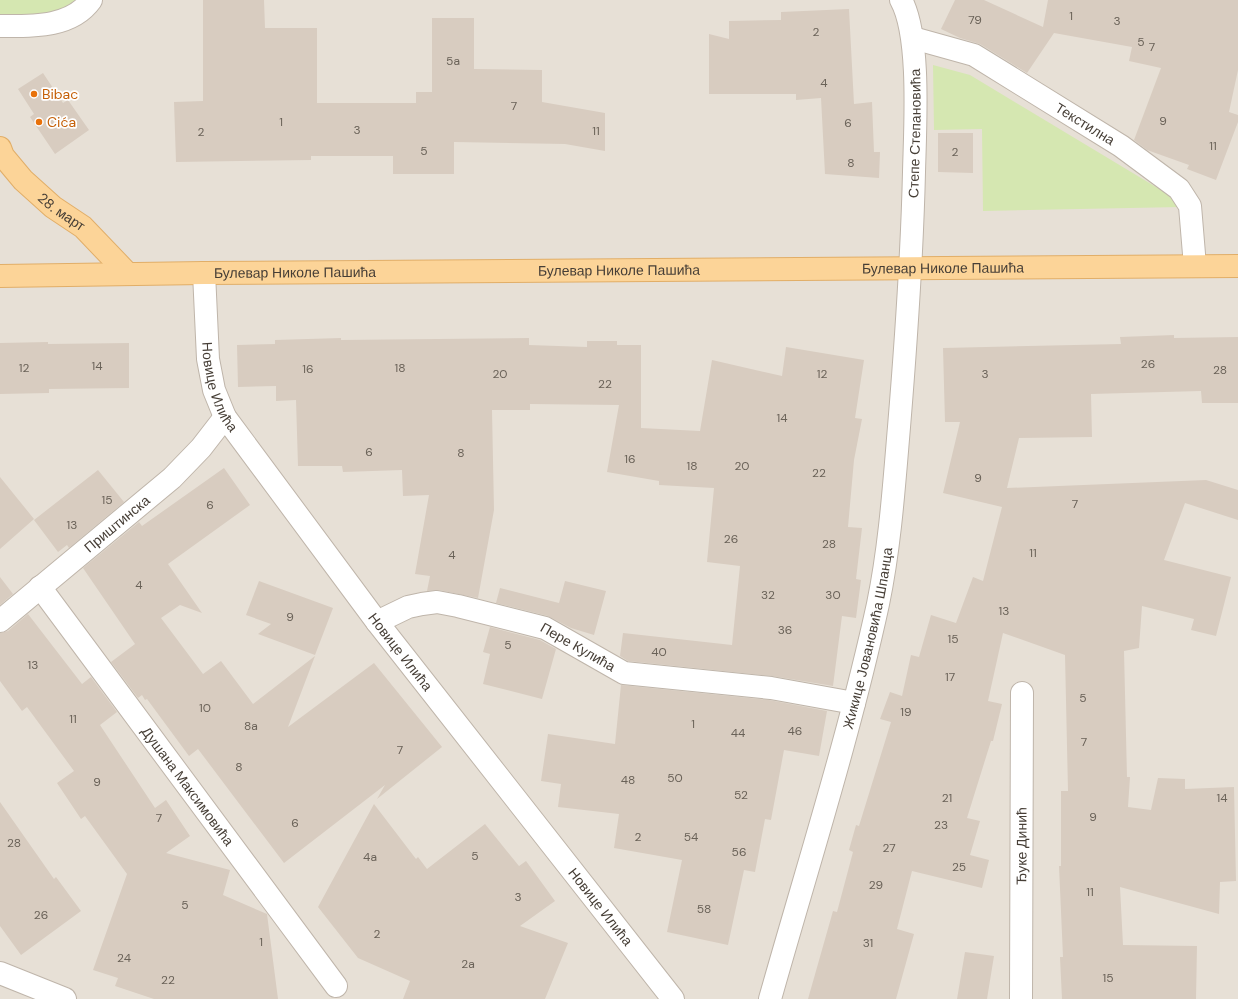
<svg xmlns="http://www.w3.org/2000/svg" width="1238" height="999" viewBox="0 0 1238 999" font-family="'DM Sans',sans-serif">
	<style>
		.residential { fill: #e7e0d6 }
		.park { fill: #d5e7b1 }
		.building { fill: #d8ccc0 }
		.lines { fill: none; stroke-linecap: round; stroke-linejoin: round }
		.minor-casing { stroke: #bfb5aa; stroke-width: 24 }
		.major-casing { stroke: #e1ae68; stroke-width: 24 }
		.minor { stroke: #fff; stroke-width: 22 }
		.major { stroke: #fcd498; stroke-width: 22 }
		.food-dot { fill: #e8710a; stroke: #fff; stroke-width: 1.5 }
		.labels { text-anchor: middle; stroke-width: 3.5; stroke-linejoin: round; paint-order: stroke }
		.number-label { font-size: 12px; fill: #6a6258 }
		.food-label { font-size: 14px; fill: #c56008; stroke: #fff; text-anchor: start }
		.street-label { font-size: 14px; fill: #463e36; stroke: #fff }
	</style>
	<rect width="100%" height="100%" fill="#f3eee8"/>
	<path class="residential" d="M0 0H1238V999H0Z"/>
	<path class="park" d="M0 0H91L86 7 0 26Z
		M933 65 970 75 1171 196 1181 207 983 211 982 129 934 130Z"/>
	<path class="building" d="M203 0H264L265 28H317V103H416V92H432V18H474V69L542 70V102L605 113V151L565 144 454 142V174H393V156H311V160L176 162 174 102 203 101Z
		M955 0H984L1043 27 1048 0H1238V70L1229 112 1238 115V122L1216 180 1187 169 1189 165 1147 150 1134 140 1161 68 1129 61 1132 47 1054 33 1027 73 980 44 960 38 941 29Z
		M849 9 854 104 872 102 874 152H880L879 178 825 174 821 98 796 100V94H709V34L729 39V21L781 20V12Z
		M43 73 63 103 68 100 89 130 55 154 30 117 34 114 18 89Z
		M938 133H973V173L938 172Z
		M1174 335V338L1238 337V403H1202L1201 391 1091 394 1092 437 1019 438 1007 488 1206 480 1238 490V520L1185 503 1164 560 1231 577 1216 636 1191 630 1194 619 1142 606 1139 648 1124 651 1127 777H1130L1128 807 1151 810 1158 778 1185 779V789L1234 787 1236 881 1220 882 1219 914 1120 887 1123 945 1197 946 1196 999H1062L1060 957H1063L1059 866H1061V791H1068L1065 655 1003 633 988 701 1002 704 993 741H991L967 818 980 821 970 855 989 860 982 888 912 871 897 929 914 934 896 999H808L833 911 837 912 853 852 849 850 856 825 859 826 891 722 880 719 890 692 902 696 911 655 919 657 931 615 956 623 973 577 983 581 1002 507 943 493 960 422H945L943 348 1121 344 1120 337Z
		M341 338V340L529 338V345L587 347V341H617V345H641V428L700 431 712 360 782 376 786 347 864 360 855 418 862 419 854 460 848 527 862 528 856 579 861 580 856 618 842 616 833 686 772 676 628 661 620 656 623 633 732 645 740 566 707 562 714 488 659 485V481L607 472 619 405 530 404V410H492L494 510 478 598 439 590 427 591 430 576 415 574 429 495 403 496 402 470 343 472 342 466H298L296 400 276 401V386L238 387 237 345 275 344V340Z
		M48 342V344L129 343V388L49 389V393L0 394V343Z
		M224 468 250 505 168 564 202 613 180 605 161 618 203 674 221 661 253 704 315 656 288 727 374 663 442 747 377 799 385 785 284 863 198 749 189 756 147 699 145 700 142 695 138 698 111 662 135 644 83 568 139 522 142 526Z
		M98 470 124 502 69 548 67 545 58 552 34 520Z
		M0 477 34 519 0 549Z
		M0 577 13 594 0 605Z
		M259 581 333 608 315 655 258 634 271 624 246 615Z
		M565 581 606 591 594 635 571 628 548 616 496 603 500 588 559 603Z
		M28 614 82 684 91 677 117 712 100 725 155 808 166 800 190 836 166 853 230 870 223 895 267 914 278 999H154L115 986 118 978 93 970 127 874 85 816 81 819 57 783 74 771 27 707 22 711 0 681V633L8 631Z
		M490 627 540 640 556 649 542 699 483 684 490 654 483 652Z
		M621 685 769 700 827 711 819 756 784 750 771 820 765 819 755 872 744 870 728 945 667 932 682 860 614 848 619 814 558 807 561 784 541 781 548 734 615 744Z
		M0 802 54 879 56 877 81 911 21 955 0 926Z
		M374 804 416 859 418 857 427 869 485 824 519 866 526 861 555 901 520 926 568 943 545 999H403L410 981 358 958 318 907Z
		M965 952 994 956 987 999H957Z"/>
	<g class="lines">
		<defs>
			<g id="minor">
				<path d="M0 26C31 26 71 28 91 0"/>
				<path id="s1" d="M913 38 974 55 1121 146 1179 189 1190 206 1195 266"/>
				<path id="s2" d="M204 273 208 359 214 390 225 417 377 622 673 999"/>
				<path id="s3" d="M40 587 336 986"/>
				<path id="s4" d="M0 621 172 478 201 448 225 417"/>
				<path id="s5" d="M377 622 408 607 422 604 437 602 458 606 545 628 624 673 771 688 854 703"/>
				<path d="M0 973 65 999"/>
				<path id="s6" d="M770 999C807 868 849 737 878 604 890 546 894 486 899 427 906 342 912 257 914 172 915 129 921 36 901 0"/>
				<path id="s7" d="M1021 999 1022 693"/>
			</g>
			<g id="major">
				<path id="s8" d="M0 148 3 156 23 180 53 207 83 227 127 273"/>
				<path id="s9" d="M0 276 204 273 1238 266"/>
			</g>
		</defs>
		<use href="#minor" class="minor-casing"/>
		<use href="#major" class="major-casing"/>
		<use href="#minor" class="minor"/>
		<use href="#major" class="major"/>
	</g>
	<g class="food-dot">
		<circle cx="34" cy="94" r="4"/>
		<circle cx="39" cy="122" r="4"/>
	</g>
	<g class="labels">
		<g class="number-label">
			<text x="1071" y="20">1</text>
			<text x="975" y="24">79</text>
			<text x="1117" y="25">3</text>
			<text x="816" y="36">2</text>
			<text x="1141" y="46">5</text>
			<text x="1152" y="51">7</text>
			<text x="453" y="65">5a</text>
			<text x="824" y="87">4</text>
			<text x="514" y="110">7</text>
			<text x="1163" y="125">9</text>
			<text x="281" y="126">1</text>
			<text x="848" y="127">6</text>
			<text x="357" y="134">3</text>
			<text x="596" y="135">11</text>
			<text x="201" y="136">2</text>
			<text x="1213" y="150">11</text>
			<text x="424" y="155">5</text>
			<text x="955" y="156">2</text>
			<text x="851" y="167">8</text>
			<text x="1148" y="368">26</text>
			<text x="97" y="370">14</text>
			<text x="24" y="372">12</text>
			<text x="400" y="372">18</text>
			<text x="308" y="373">16</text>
			<text x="1220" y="374">28</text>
			<text x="500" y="378">20</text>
			<text x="822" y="378">12</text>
			<text x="985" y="378">3</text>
			<text x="605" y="388">22</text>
			<text x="782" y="422">14</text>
			<text x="369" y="456">6</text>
			<text x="461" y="457">8</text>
			<text x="630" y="463">16</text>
			<text x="692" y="470">18</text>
			<text x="742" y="470">20</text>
			<text x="819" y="477">22</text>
			<text x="978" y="482">9</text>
			<text x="107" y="504">15</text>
			<text x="1075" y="508">7</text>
			<text x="210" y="509">6</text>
			<text x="72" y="529">13</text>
			<text x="731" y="543">26</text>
			<text x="829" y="548">28</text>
			<text x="1033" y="557">11</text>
			<text x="452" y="559">4</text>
			<text x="139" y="589">4</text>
			<text x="768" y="599">32</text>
			<text x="833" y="599">30</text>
			<text x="1004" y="615">13</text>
			<text x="290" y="621">9</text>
			<text x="785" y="634">36</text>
			<text x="953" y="643">15</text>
			<text x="508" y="649">5</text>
			<text x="659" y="656">40</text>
			<text x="33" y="669">13</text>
			<text x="950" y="681">17</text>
			<text x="1083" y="702">5</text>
			<text x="205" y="712">10</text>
			<text x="906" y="716">19</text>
			<text x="73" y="723">11</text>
			<text x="693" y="728">1</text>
			<text x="251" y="730">8a</text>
			<text x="795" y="735">46</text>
			<text x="738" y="737">44</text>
			<text x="1084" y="746">7</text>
			<text x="400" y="754">7</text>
			<text x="239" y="771">8</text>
			<text x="675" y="782">50</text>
			<text x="628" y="784">48</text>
			<text x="97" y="786">9</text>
			<text x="741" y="799">52</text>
			<text x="947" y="802">21</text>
			<text x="1222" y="802">14</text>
			<text x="1093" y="821">9</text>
			<text x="159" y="822">7</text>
			<text x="295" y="827">6</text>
			<text x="941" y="829">23</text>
			<text x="638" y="841">2</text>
			<text x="691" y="841">54</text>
			<text x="14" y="847">28</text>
			<text x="889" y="852">27</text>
			<text x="739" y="856">56</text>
			<text x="475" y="860">5</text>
			<text x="370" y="861">4a</text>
			<text x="959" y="871">25</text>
			<text x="876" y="889">29</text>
			<text x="1090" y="896">11</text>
			<text x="518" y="901">3</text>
			<text x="185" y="909">5</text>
			<text x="704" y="913">58</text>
			<text x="41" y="919">26</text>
			<text x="377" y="938">2</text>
			<text x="261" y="946">1</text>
			<text x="868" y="947">31</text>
			<text x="124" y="962">24</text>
			<text x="468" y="968">2a</text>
			<text x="1108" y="982">15</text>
			<text x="168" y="984">22</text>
		</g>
		<g class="food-label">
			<text x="42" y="99">Bibac</text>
			<text x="47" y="127">Cića</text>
		</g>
		<g class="street-label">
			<text dy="5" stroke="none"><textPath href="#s1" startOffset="194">Текстилна</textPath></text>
			<text dy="5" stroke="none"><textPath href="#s6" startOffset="882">Степе Степановића</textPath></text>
			<text dy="5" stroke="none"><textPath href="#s8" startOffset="90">28. март</textPath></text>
			<text dy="5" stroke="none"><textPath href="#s9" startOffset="943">Булевар Николе Пашића</textPath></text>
			<text dy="5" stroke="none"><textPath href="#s9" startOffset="619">Булевар Николе Пашића</textPath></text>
			<text dy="5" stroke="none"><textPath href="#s9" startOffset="295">Булевар Николе Пашића</textPath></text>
			<text dy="5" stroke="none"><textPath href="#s2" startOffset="116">Новице Илића</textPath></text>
			<text dy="5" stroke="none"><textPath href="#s4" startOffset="152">Приштинска</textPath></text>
			<text dy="5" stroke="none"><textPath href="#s6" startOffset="374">Жикице Јовановића Шпанца</textPath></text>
			<text dy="5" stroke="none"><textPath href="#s5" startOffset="213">Пере Кулића</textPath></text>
			<text dy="5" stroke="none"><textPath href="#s2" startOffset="440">Новице Илића</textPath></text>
			<text dy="5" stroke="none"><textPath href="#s3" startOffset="248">Душана Максимовића</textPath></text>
			<text dy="5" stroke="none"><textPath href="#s7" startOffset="153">Ђуке Динић</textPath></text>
			<text dy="5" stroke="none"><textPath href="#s2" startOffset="764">Новице Илића</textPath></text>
		</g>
	</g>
</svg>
